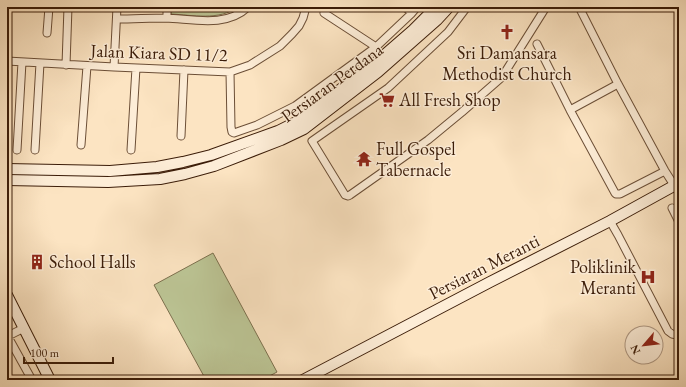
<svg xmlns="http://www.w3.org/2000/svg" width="686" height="387" viewBox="0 0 686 387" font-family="'EB Garamond',serif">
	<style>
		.green { fill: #bcc595; stroke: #7c704e }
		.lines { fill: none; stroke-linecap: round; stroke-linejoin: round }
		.street-casing { stroke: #6b4e36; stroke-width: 9 }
		.secondary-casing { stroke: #3b1c08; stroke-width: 12 }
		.street { stroke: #fdedd7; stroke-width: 7 }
		.secondary { stroke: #fdedd7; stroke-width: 10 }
		.labels { text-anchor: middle; stroke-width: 3; stroke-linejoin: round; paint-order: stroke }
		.street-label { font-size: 18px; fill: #3b1c08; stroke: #fdedd7 }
		.poi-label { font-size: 18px; fill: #3b1c08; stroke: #fdedd7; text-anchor: start }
	</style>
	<rect width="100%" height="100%" fill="#fce4c2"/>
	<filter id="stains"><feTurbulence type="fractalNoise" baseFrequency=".005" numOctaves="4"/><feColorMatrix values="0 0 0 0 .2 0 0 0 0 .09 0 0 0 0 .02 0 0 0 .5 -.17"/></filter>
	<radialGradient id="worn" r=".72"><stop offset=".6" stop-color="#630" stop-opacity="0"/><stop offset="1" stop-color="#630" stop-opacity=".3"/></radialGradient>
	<path class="green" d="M171 7H238C219 21 192 15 171 14Z
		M213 253 277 372 262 380H206L154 285Z"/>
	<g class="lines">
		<defs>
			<path id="street" d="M404 7 412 12
				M467 7 448 32 388 88 312 141 345 195 348 196 350 195 428 140 462 112 502 77 546 7
				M579 7 618 84 665 171 679 193
				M324 13 376 47
				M167 18V7
				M117 19C133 19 150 18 166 18 193 19 226 28 248 7
				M47 33 49 7
				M537 44 570 110 615 193 616 194H620L665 171
				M7 61 114 67 230 72 250 65 280 46 292 34 299 26 303 18 306 7
				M66 65 68 7
				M114 67 117 7
				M230 72 231 127 232 132 234 133 257 125 295 106 376 47 411 14 417 7
				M570 110 618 84
				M181 136 184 70
				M81 145 87 66
				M17 150 22 62
				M35 150 40 63
				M131 150 136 68
				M672 208 679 222
				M610 221 618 235 668 331 672 334 677 335 679 334
				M7 335 32 380
				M8 336 24 328"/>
			<path id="secondary" d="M7 169 110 171 157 167 183 162 211 155 278 131 300 120 375 63 413 30 436 7
				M7 180 108 182 160 179 185 174 214 166 281 140 304 129 378 72 437 20 449 7
				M7 295 50 380
				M303 380 490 282 610 221 679 183"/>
		</defs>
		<use href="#street" class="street-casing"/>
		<use href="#secondary" class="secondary-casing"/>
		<use href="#street" class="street"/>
		<use href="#secondary" class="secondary"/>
	</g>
	<defs>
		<symbol id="church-bare" viewBox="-9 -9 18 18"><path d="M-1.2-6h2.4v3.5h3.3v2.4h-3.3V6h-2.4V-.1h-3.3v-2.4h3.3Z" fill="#8f2418" stroke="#fdedd7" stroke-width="2.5" paint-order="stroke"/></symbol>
		<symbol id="supermarket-bare" viewBox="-9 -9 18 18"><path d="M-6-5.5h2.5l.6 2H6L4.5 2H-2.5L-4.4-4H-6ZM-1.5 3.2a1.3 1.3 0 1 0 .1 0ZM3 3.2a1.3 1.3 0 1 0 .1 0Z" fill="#8f2418" stroke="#fdedd7" stroke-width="2.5" paint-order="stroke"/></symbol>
		<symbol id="temple-bare" viewBox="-9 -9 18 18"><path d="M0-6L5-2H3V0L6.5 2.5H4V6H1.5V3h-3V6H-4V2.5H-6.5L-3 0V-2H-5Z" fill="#8f2418" stroke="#fdedd7" stroke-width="2.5" paint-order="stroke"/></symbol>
		<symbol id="building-bare" viewBox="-9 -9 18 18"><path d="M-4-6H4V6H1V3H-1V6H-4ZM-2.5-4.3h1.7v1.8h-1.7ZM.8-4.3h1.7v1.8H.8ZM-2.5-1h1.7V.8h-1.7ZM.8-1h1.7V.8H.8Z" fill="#8f2418" stroke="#fdedd7" stroke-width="2.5" paint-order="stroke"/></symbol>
		<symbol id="hospital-bare" viewBox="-9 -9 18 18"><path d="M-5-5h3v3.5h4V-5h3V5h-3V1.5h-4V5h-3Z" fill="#8f2418" stroke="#fdedd7" stroke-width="2.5" paint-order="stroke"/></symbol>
	</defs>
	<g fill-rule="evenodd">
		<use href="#church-bare" x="496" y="21" width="22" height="22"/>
		<use href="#supermarket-bare" x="376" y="89" width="22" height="22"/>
		<use href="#temple-bare" x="353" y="148" width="22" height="22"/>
		<use href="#building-bare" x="26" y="251" width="22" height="22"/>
		<use href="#hospital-bare" x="637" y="266" width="22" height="22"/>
	</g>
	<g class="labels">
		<g class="street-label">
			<text transform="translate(159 53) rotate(2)" y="6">Jalan Kiara SD 11/2</text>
			<text transform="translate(332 83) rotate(-36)" y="6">Persiaran Perdana</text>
			<text transform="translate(484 267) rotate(-27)" y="6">Persiaran Meranti</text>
		</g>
		<g class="poi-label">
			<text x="507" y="59" text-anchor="middle">Sri Damansara<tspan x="507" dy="21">Methodist Church</tspan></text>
			<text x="399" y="106">All Fresh Shop</text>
			<text x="376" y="155">Full Gospel<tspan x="376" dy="21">Tabernacle</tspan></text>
			<text x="49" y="268">School Halls</text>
			<text x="636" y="273" text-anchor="end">Poliklinik<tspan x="636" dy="21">Meranti</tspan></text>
		</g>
	</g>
	<rect width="686" height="387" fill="none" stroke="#fce4c2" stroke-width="24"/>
	<rect x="8" y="8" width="670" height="371" fill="none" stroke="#3b1c08" stroke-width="2"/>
	<rect x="12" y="12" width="662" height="363" fill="none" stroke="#3b1c08"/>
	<g transform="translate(644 345) rotate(242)"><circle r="19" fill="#fdedd7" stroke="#af9984"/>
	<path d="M0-3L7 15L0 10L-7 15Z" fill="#8f2418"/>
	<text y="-6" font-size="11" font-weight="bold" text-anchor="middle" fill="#3b1c08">N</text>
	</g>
	<path d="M24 357v6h89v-6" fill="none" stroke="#3b1c08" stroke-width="2"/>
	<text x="30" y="357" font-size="12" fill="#3b1c08" stroke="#fdedd7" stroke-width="3" paint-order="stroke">100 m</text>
	<rect width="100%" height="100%" filter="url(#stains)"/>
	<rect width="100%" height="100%" fill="url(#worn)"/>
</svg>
